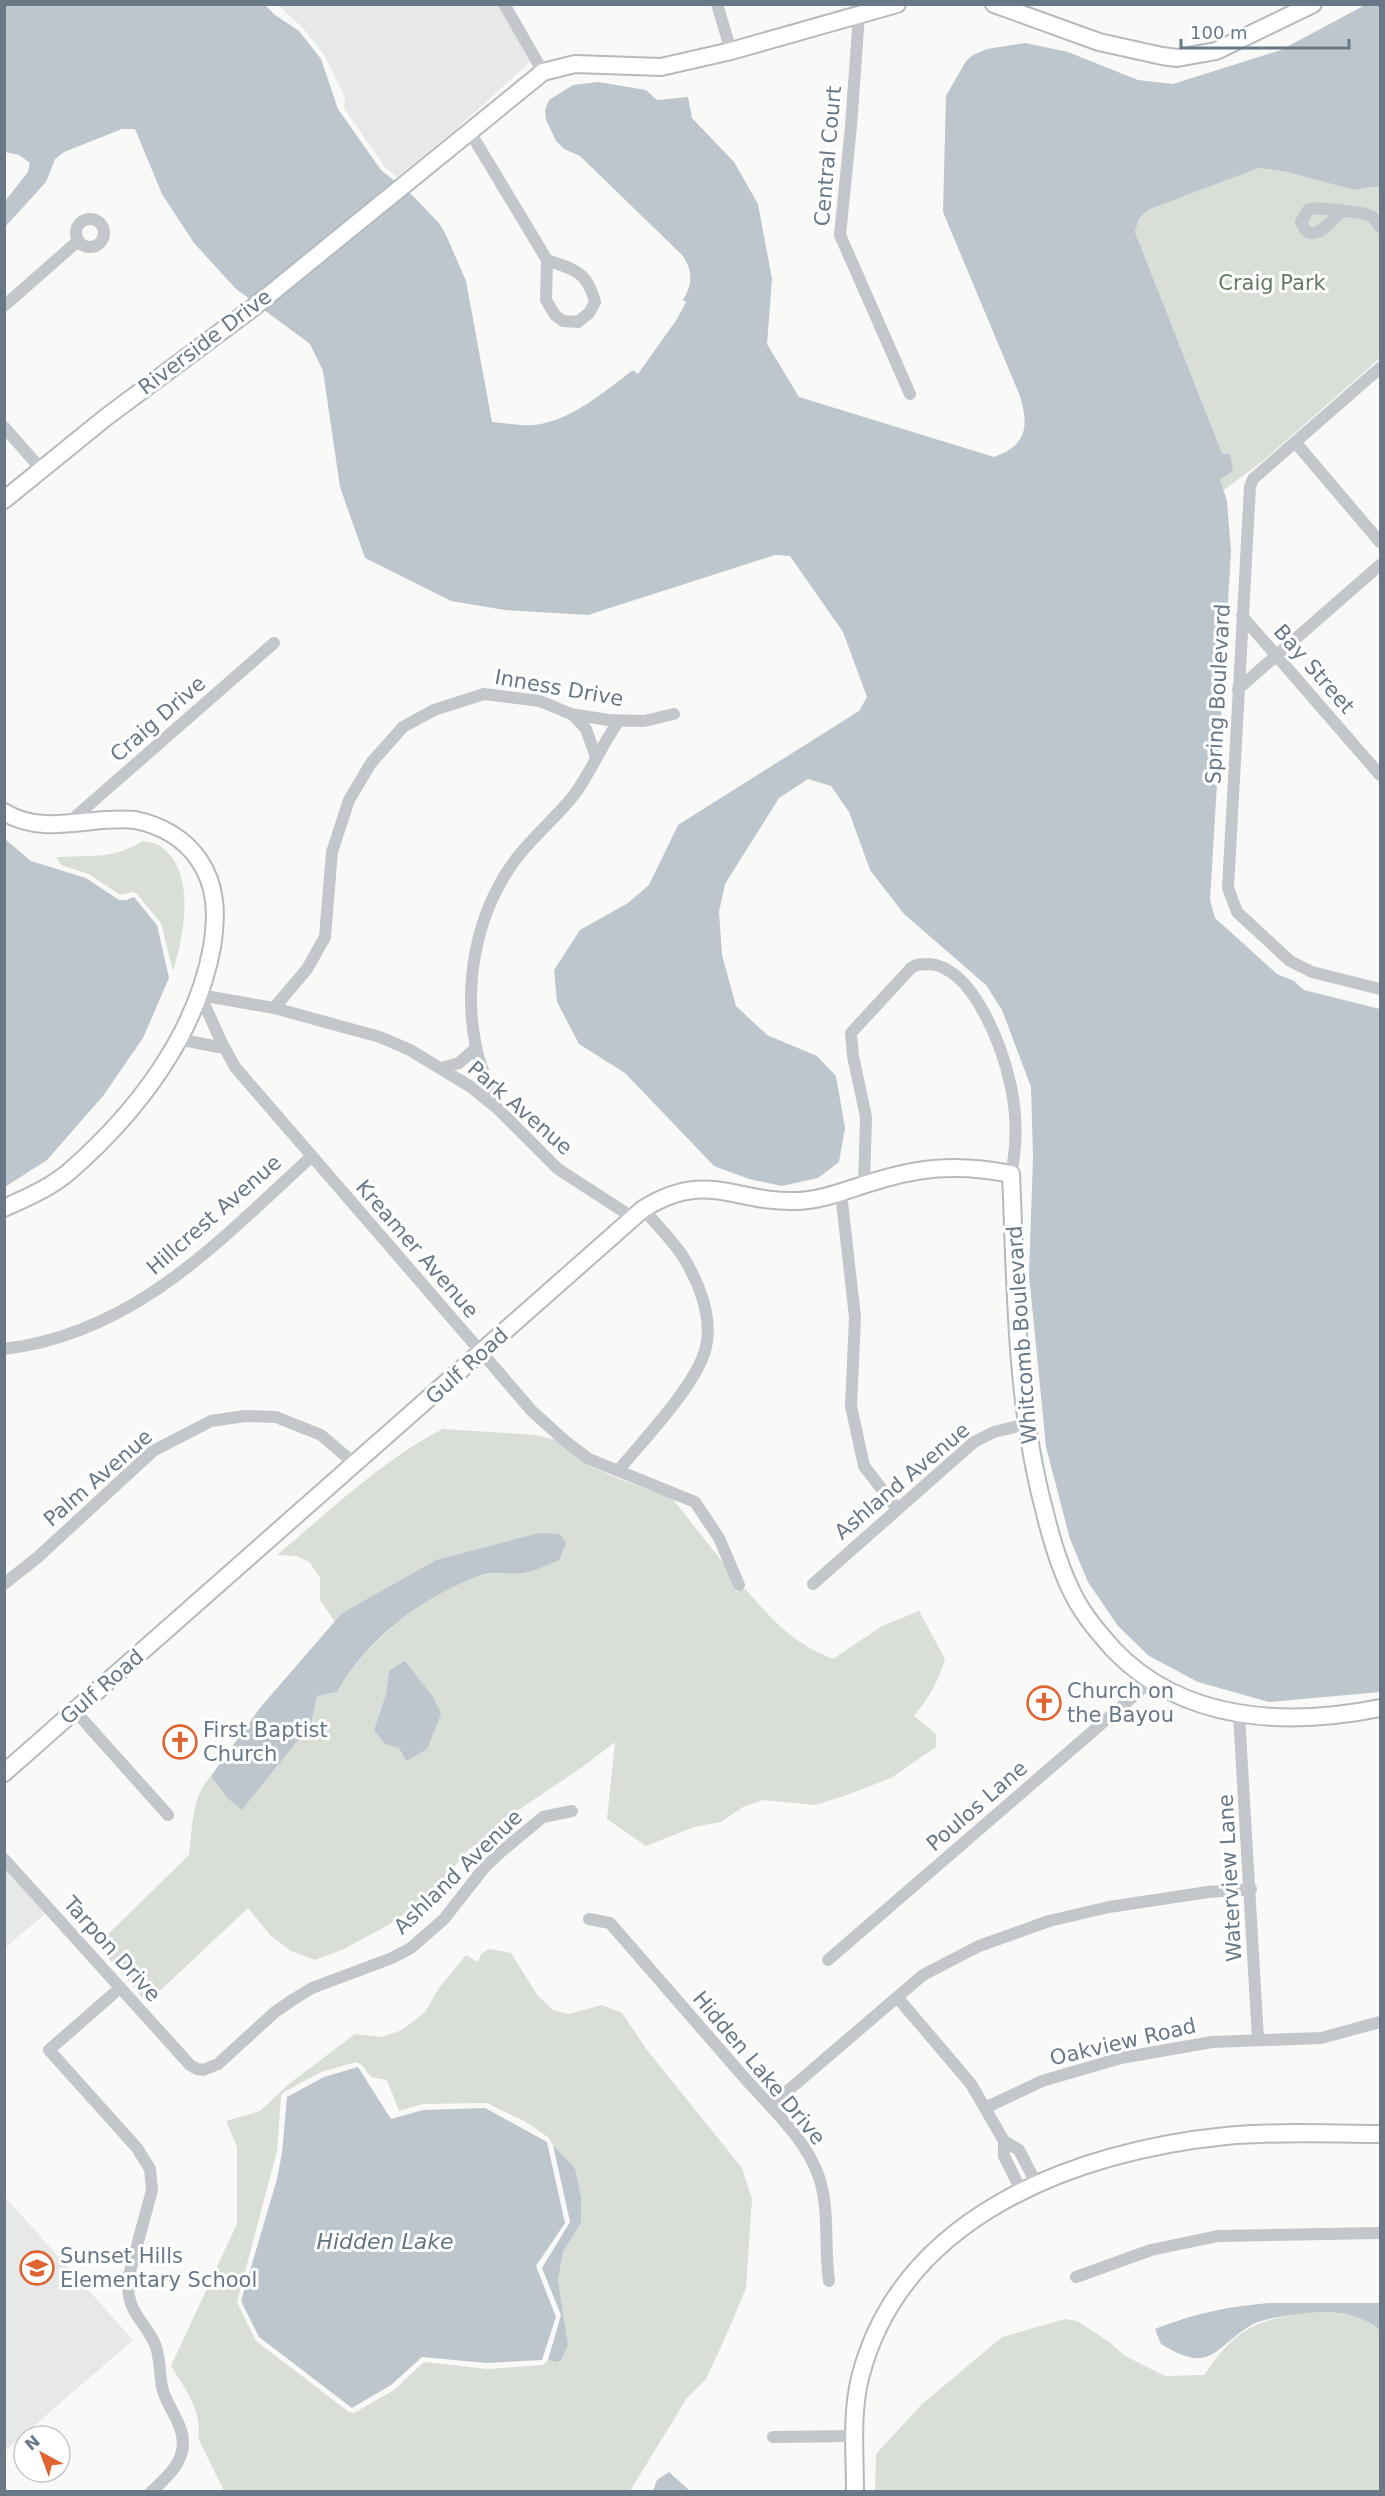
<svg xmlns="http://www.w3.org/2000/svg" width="1385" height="2496" viewBox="0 0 1385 2496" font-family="'DejaVu Sans',sans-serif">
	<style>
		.built { fill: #e7e8e8 }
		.green { fill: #d9ded6; fill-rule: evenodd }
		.water { fill: #bdc6cc }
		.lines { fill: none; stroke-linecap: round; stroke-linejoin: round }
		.secondary-casing { stroke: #b5babf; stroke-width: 20 }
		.street { stroke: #c3c6ca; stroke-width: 12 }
		.secondary { stroke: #fff; stroke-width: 16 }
		.labels { text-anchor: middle; stroke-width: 6; stroke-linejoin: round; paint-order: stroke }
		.street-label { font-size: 21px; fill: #697887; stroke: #fff }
		.park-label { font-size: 21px; fill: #667964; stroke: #fff }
		.poi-label { font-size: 21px; fill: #697887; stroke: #fff; text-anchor: start }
		.water-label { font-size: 22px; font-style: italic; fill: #657882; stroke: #fff }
	</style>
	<rect width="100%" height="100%" fill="#f9f9f7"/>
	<path class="built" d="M278 5H498L530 62 455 130 397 177 385 167 344 108 345 97 325 56 303 28Z
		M4 1867 46 1913 5 1948H4Z
		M5 2197 133 2340 5 2451H4Z"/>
	<path class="green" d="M1259 168 1287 172 1354 190 1380 186V358L1264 460 1224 490 1220 479 1230 454 1222 453 1135 232 1139 218 1150 209Z
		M143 841C148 842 156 843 160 846 197 871 184 936 173 971L161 923 137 894 133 892 120 895 89 874 61 865 56 857C89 855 113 860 143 841Z
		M443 1429 535 1435 555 1440 587 1465 619 1479 672 1498 724 1564 736 1592 745 1589C774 1621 792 1643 833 1659L882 1626 919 1611 945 1659C938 1682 929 1698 914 1716L936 1734V1747L891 1778 844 1796 815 1805 763 1800 743 1807 721 1822 694 1827 646 1846 607 1819 615 1742 581 1768 511 1815 489 1837 470 1848 440 1884 411 1909 390 1924 344 1949 315 1960 291 1951 270 1935 248 1908 147 2003 94 1941 102 1940 189 1855C193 1827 191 1797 211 1776L227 1798 242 1810 311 1724 317 1696 337 1692C363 1645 428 1591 479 1576 493 1572 511 1574 526 1573L538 1533 436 1560 342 1613 335 1622 320 1600V1577L309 1562 297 1556 277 1555C326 1514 386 1457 443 1429ZM389 1671 406 1761 399 1748 374 1730 386 1694Z
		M489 1949 511 1953 538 1996 553 2010 569 2014 602 2005 622 2013 647 2050 742 2168 752 2199 746 2288 729 2329 706 2379 687 2398 630 2491H224L198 2438C203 2412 184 2387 171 2366L237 2224V2147L226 2121 260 2111 290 2083 355 2034 383 2037 402 2030 425 2012 439 1988 466 1955 478 1962 481 1954ZM356 2062 362 2065 371 2077 387 2080 399 2111 423 2104 487 2103 528 2123 549 2138 553 2145 575 2168 581 2223 563 2252 558 2280 568 2345 556 2362 548 2360 543 2365 488 2369 424 2362 394 2390 354 2413 349 2412 256 2341 237 2302 277 2151 281 2096 284 2092 321 2072Z
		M1307 2312C1334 2312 1358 2312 1380 2330V2491L875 2492 876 2454 921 2405 1002 2337 1065 2319 1077 2321 1108 2341 1125 2356 1165 2376 1204 2375C1237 2328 1252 2322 1307 2312Z"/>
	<path class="water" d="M5 5H265L275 15 299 31 321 59 338 109 381 170 412 195 439 223 446 235 466 281 492 422C506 423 521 426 534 425 571 421 605 391 633 370L638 374 677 319 686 302 683 300C693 284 693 270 682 255L580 156 564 149 556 141 546 120 545 110 549 100 573 85 598 82 646 90 657 100 688 97 692 118 734 162 758 204 772 279 767 344 799 397 994 457C1027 445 1029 427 1020 396L943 212 946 96 966 61 973 55 987 49 1025 43 1068 52 1138 80 1173 84 1281 50 1365 5H1380V186L1354 190 1287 172 1259 168 1150 209 1139 218 1135 232 1222 453 1230 454 1233 471 1220 479 1227 501 1231 551 1210 900 1215 918 1277 974 1294 981 1304 990 1380 1009V1692L1269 1702 1198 1682 1149 1656 1118 1626 1088 1582 1070 1539 1046 1447 1029 1275 1033 1157 1031 1087 1002 1010 986 985 904 914 870 870 849 812 831 786 808 779 779 798 725 884 719 912 722 955 736 1006 767 1035 817 1056 836 1076 845 1128 839 1162 818 1178 782 1186 749 1179 714 1166 625 1073 579 1044 557 1002 554 970 580 930 628 903 649 885 678 825 859 711 867 697 843 632 790 556 775 555 588 615 505 610 451 601 365 558 340 487 323 371 310 344 236 289 194 243 162 194 135 129H122L64 152 55 159 46 182 5 227V201L28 172 30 163 19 155 5 152Z
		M5 839 31 861 86 878 119 900H126L134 897 157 925 169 978 143 1038 103 1096 47 1160 5 1187Z
		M538 1533 560 1534 566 1544 559 1560C548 1564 536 1571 524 1573 509 1575 492 1571 478 1576 422 1597 366 1640 337 1692L317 1696 311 1724 242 1810 227 1798 211 1776 259 1709 342 1613 436 1560Z
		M405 1661 433 1697 441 1714 427 1749 406 1761 399 1748 385 1744 374 1730 386 1694 389 1671Z
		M358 2067 391 2119 423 2110 485 2108 547 2142 565 2223 536 2266 556 2317 542 2360 487 2363 422 2357 391 2385 352 2408 259 2337 241 2301 277 2179 282 2153 287 2097 324 2077Z
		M553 2145 575 2168 581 2198V2223L563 2252 558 2280 568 2345 561 2360 556 2362 548 2360 561 2315 542 2268 570 2222Z
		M1272 2303H1380V2330C1353 2308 1317 2310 1284 2316 1274 2318 1261 2320 1253 2324 1213 2347 1213 2376 1161 2344L1155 2329C1196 2313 1229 2306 1272 2303Z
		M669 2472 690 2491H653L657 2480Z"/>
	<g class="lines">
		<defs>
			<path id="secondary" d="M994 4 1099 42 1162 56 1177 58 1216 51 1313 4
				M4 500 105 418 254 307 543 72 575 64 661 67 731 51 897 4
				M4 812C45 837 91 815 135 820 160 825 184 838 199 860 217 886 217 916 212 947 196 1035 137 1112 71 1170 52 1187 28 1197 4 1208
				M4 1773 643 1209C707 1169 733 1203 797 1201 821 1200 841 1192 863 1185 917 1167 956 1163 1011 1174 1016 1288 1015 1402 1045 1513 1052 1542 1061 1572 1075 1598 1085 1617 1099 1633 1113 1649 1182 1722 1287 1727 1380 1708
				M855 2492C855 2454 851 2415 860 2378 901 2216 1075 2151 1226 2136 1277 2131 1330 2134 1380 2134"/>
		</defs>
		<use href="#secondary" class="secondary-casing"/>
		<path class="street" d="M504 4 543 72
			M717 4 731 51
			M859 15 851 126 840 235 910 394
			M470 132 547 260 546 300 555 315 563 321 578 322 589 313 595 302C587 271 575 270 547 260
			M1341 211C1331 222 1311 248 1301 222L1309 209C1317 207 1363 212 1371 216 1374 218 1378 224 1380 227
			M76 233a14 14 0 1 1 28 0a14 14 0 1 1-28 0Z
			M4 306 78 241
			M1380 368 1253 479 1250 487 1228 888 1237 912 1290 961 1312 972 1380 989
			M4 427 41 469
			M1295 442 1380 542
			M1242 616 1380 775
			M1238 689 1380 565
			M572 714 586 729 596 757
			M67 824 274 643
			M200 995 221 1041 235 1067 532 1411 565 1441 589 1459 695 1502 719 1538 739 1585
			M200 995 274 1008 380 1037 410 1050 471 1087 497 1108 558 1169 632 1217
			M274 1008 307 969 325 937 332 852 349 800 371 763 403 727 434 710 484 694 540 701 571 714 608 720 644 721 674 714
			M178 1039 224 1048
			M442 1068 459 1063 476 1048
			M497 1107C490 1088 480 1067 476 1047 463 984 476 915 513 863 531 838 555 819 574 795 591 772 602 744 619 721
			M864 1185 866 1117 853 1056 851 1033 911 968C917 964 922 964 929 964 974 967 1003 1049 1011 1087 1017 1116 1017 1146 1011 1174
			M841 1193 855 1317 851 1406 864 1466 897 1509
			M4 1349C136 1333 220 1240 312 1156
			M618 1471C643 1440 697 1385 706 1347 713 1316 698 1280 682 1255 671 1239 656 1224 643 1209
			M4 1584 38 1557 153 1451 211 1421 245 1416 276 1417 321 1435 355 1464
			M813 1584 974 1442 994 1432 1026 1424
			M75 1711 168 1815
			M1239 1715 1258 2039
			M4 1859 190 2065 197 2069 203 2070 218 2064 275 2012 294 1999 312 1988 392 1958 411 1948 444 1919 484 1868 502 1851 543 1817 572 1811
			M589 1919 610 1923C654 1974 698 2024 742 2075 769 2106 805 2137 819 2177 830 2210 824 2247 829 2281
			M828 1960 1151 1681
			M113 1994 49 2050 137 2148 150 2169 152 2190 128 2279C127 2313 141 2316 154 2342 161 2356 159 2372 162 2387 165 2401 174 2412 179 2425 192 2455 171 2474 151 2492
			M897 1997 971 2084 1004 2141
			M770 2106 923 1975 979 1946 1049 1921 1109 1907 1208 1892 1251 1889
			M985 2108 1042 2081 1121 2058 1212 2042 1321 2038 1380 2022
			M1022 2192 1004 2156V2141L1019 2150 1037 2185
			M1076 2277 1151 2250 1218 2236 1380 2233
			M773 2437 855 2436"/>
		<use href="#secondary" class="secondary"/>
	</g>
	<defs>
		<symbol id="church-ring" viewBox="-11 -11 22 22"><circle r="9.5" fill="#fff" stroke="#df6431" stroke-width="1.5"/><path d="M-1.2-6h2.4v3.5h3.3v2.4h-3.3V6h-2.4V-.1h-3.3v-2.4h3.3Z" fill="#df6431"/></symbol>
		<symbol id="school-ring" viewBox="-11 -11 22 22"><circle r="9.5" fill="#fff" stroke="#df6431" stroke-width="1.5"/><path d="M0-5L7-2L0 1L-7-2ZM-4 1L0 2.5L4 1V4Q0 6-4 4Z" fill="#df6431"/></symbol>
	</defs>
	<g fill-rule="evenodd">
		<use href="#church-ring" x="1025" y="1684" width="38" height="38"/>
		<use href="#church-ring" x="161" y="1723" width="38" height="38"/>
		<use href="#school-ring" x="18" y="2249" width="38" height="38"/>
	</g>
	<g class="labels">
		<g class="street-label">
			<text transform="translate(828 156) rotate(-85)" y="7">Central Court</text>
			<text transform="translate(205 342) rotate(-37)" y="7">Riverside Drive</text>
			<text transform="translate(1314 669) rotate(49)" y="7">Bay Street</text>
			<text transform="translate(559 688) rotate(10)" y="7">Inness Drive</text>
			<text transform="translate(1218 694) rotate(-87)" y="7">Spring Boulevard</text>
			<text transform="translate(158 719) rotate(-41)" y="7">Craig Drive</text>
			<text transform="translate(520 1108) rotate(41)" y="7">Park Avenue</text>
			<text transform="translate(214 1215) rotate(-41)" y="7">Hillcrest Avenue</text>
			<text transform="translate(417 1249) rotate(49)" y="7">Kreamer Avenue</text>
			<text transform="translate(1022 1335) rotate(-94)" y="7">Whitcomb Boulevard</text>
			<text transform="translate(467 1366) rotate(-42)" y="7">Gulf Road</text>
			<text transform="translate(98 1478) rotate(-41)" y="7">Palm Avenue</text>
			<text transform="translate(902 1481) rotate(-40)" y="7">Ashland Avenue</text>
			<text transform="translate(102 1687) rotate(-41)" y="7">Gulf Road</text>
			<text transform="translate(977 1806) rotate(-41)" y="7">Poulos Lane</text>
			<text transform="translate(458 1872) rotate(-44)" y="7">Ashland Avenue</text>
			<text transform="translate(1230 1878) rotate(-93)" y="7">Waterview Lane</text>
			<text transform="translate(112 1949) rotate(48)" y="7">Tarpon Drive</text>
			<text transform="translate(1123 2042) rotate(-13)" y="7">Oakview Road</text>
			<text transform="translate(759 2068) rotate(50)" y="7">Hidden Lake Drive</text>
		</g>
		<g class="park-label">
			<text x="1272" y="290">Craig Park</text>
		</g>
		<g class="poi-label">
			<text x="1067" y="1698">Church on<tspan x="1067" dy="24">the Bayou</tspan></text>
			<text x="203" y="1737">First Baptist<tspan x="203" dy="24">Church</tspan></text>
			<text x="60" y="2263">Sunset Hills<tspan x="60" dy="24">Elementary School</tspan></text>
		</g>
		<g class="water-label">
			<text x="385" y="2249">Hidden Lake</text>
		</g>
	</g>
	<rect width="1385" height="2496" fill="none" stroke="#697887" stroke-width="12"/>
	<g transform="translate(42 2454) rotate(319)"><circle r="28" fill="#ffffff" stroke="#c3c9cf" stroke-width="1.5"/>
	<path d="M0-4.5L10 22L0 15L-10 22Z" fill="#df6431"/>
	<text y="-9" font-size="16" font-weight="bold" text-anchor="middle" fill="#697887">N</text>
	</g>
	<path d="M1181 39v9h168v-9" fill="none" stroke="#697887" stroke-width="3"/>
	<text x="1190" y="39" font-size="18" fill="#697887" stroke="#ffffff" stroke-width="4.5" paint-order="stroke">100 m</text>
</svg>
